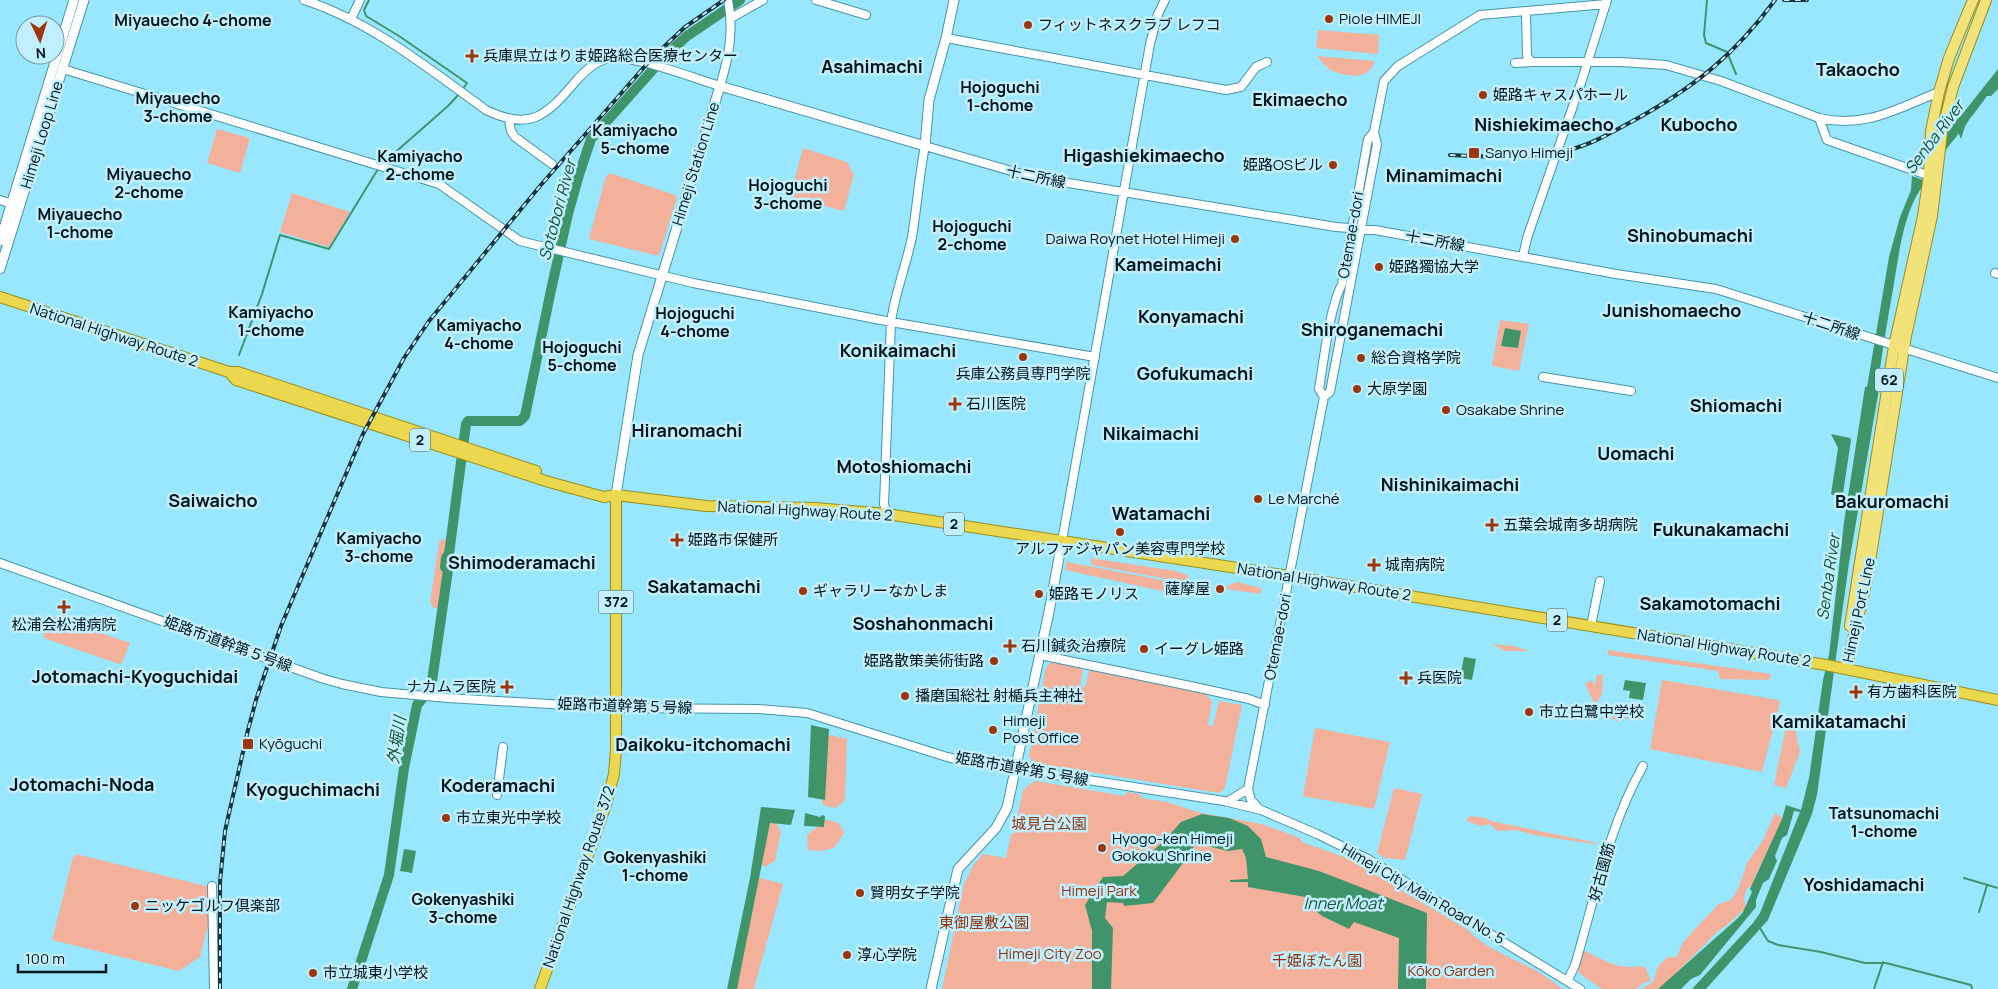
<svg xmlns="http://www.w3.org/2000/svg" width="1998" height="989" viewBox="0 0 1998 989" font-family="Manrope,'Noto Sans JP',sans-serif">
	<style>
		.green { fill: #f3b09a }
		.water { fill: #40946a }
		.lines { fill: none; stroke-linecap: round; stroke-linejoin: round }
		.stream { stroke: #40946a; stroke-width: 2 }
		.river { stroke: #40946a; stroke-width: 10 }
		.tertiary-casing { stroke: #4694aa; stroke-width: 10 }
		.secondary-casing { stroke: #4694aa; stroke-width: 11 }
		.primary-casing { stroke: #978d1f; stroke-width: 12 }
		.trunk-casing { stroke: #978d1f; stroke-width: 12 }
		.tertiary { stroke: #fff; stroke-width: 8 }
		.secondary { stroke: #fff; stroke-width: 9 }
		.primary { stroke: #f1e27a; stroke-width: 10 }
		.trunk { stroke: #ecd84e; stroke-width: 10 }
		.rail-casing { stroke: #18353e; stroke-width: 4 }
		.rail { stroke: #c2effd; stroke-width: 2; stroke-dasharray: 5.5; stroke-linecap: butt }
		.poi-dot { fill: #9c360c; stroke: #c2effd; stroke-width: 2 }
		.labels { text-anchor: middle; stroke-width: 5; stroke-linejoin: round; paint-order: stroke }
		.shield { fill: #c2effd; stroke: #3a565f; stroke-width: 1 }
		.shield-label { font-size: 14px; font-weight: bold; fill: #00141b }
		.poi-label { font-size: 15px; fill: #00141b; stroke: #c2effd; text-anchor: start }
		.street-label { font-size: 15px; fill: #00141b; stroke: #c2effd }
		.park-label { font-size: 15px; fill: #90330e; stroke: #c2effd }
		.neighbourhood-label { font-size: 16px; font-weight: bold; fill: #00141b; stroke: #c2effd }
		.water-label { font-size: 16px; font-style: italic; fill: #115235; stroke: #c2effd }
		.quarter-label { font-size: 18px; font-weight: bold; fill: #00141b; stroke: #c2effd }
	</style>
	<rect width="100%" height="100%" fill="#99e7ff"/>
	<path class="green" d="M1318 30 1379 35 1378 54 1316 48Z
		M1317 56 1375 61C1373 66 1371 70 1366 73 1358 79 1335 74 1328 68 1324 65 1321 60 1317 56Z
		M217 129 250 138 240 173 207 163Z
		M803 148 847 162 854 175 844 211 790 197Z
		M610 173 675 195 677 198 659 256 589 239 606 176Z
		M292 193 350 212 329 247 280 232Z
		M1500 320 1529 324 1519 371 1492 366Z
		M442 539 453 541 445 609 434 608 430 603 439 542Z
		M1090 558 1176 571 1187 575 1190 581 1184 582 1092 565Z
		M1067 562 1188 585 1186 596 1065 570Z
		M1237 582 1261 588V594L1227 589V586Z
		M51 616 130 643 122 663 119 664 44 638 43 633Z
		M1492 644 1514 646 1530 651H1505Z
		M1608 650 1771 674 1769 680 1720 679 1718 671 1608 655Z
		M1052 662 1082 669 1083 671 1080 686 1085 687 1089 672 1091 670 1207 694V697L1210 698 1212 702 1208 725 1213 726 1219 701 1242 705 1225 788 1219 793 1034 763 1029 756 1046 667Z
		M1597 675H1603L1602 694 1595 705 1585 684 1591 680 1595 685Z
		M1662 680 1778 700 1780 703 1762 772 1650 749Z
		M1624 711 1644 715V717L1630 715 1629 719 1620 718 1617 722 1611 717V713L1616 712 1619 716Z
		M1788 717 1793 718 1800 752 1786 788 1774 785Z
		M1315 728 1390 742 1374 809 1303 796Z
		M830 735 847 739 845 800 836 808 823 805 821 796 824 738Z
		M1035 781 1125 796 1127 792 1140 794 1141 798 1167 802 1201 813 1262 824 1300 838 1302 842 1349 859 1468 930C1484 947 1507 956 1527 966 1540 972 1552 981 1563 989H942L964 884 974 864 983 854 1006 858 1011 834H1014L1023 790H1025L1026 787Z
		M1394 788 1422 794 1405 860 1387 858 1386 859 1377 853Z
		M1775 813 1784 819 1754 878 1753 886 1747 888 1744 898 1746 909C1735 915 1729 926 1718 931L1660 989H1641L1653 982 1658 966 1668 957H1677L1682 944 1694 930 1719 904 1731 900 1738 889 1747 863 1763 840Z
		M1470 816 1485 818 1491 821 1597 843 1594 844 1534 835 1516 830 1498 831 1489 824 1481 826 1466 821Z
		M823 819 839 823 844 833 834 848 821 851 808 850 807 835 821 824Z
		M776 822 781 832 775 861 765 867 758 861 764 825Z
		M76 854 210 887 208 925 200 957 179 971 52 940 73 857Z
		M757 877 783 884 754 989H732Z
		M1583 950C1596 956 1613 967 1629 967 1635 967 1639 966 1645 967L1651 981 1643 983 1636 989H1602L1580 974 1577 969Z"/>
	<path class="water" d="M1998 69V89L1991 96H1987L1973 115 1966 123 1961 139 1954 122 1960 117Z
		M1912 176 1923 180 1925 183C1903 210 1899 256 1893 289 1887 322 1882 355 1877 388L1879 389 1849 563 1817 795 1812 814 1768 920 1706 989H1692L1753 923 1760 913 1800 812 1794 811 1787 835 1782 838 1775 856 1777 861 1769 879 1763 883 1756 900V907L1700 975 1691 979 1681 989H1658L1738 918 1743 912 1752 892 1750 889 1782 819 1786 805 1801 810 1809 778 1823 680 1829 655 1844 522 1865 387H1867L1889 257 1900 217 1911 190Z
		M1505 328 1521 331 1518 348 1501 346Z
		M1831 434 1850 438 1851 440 1842 500 1831 494 1838 448Z
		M1464 657 1476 659 1472 680 1460 678Z
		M1625 680 1646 683 1643 700 1629 698 1630 691 1623 690Z
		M811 725 829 729 825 800 808 797Z
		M761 807 795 810 791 825 770 823 737 989H727L750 878Z
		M805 813 820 817 822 815 825 816 824 827 804 826Z
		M1202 814 1229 818 1248 826 1261 839 1266 857 1319 871 1427 913 1426 989H1398L1399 938 1354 922 1349 929 1322 916 1305 902V897L1248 887V882H1230V880L1248 879 1246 858 1242 849 1228 851 1195 843 1192 851 1153 903 1124 906 1123 903 1107 902 1105 918 1113 928 1111 989H1092V931L1085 905 1103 877 1123 876 1163 842 1181 822Z
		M404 849 416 851 412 873 400 871Z"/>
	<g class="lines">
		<path class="stream" d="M369 0 364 10 366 16 399 36 467 83 462 90
			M1707 0 1704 35 1706 43 1727 52 1736 74
			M383 163 448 106 459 94
			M239 355 262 294 280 235 329 249 378 169
			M1964 878 1998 888
			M1979 912 1987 885
			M1760 928 1768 941 1778 945 1821 952 1865 963H1886L1971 985 1972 989
			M1874 989 1883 962"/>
		<path class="river" d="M1937 153 1964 119
			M352 989 389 875 404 768 417 705 431 688 448 570 445 567 446 558 449 554 466 424 468 421H520L525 416 551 290 568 214 579 175 591 139 665 56 687 36 740 0"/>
		<defs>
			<path id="tertiary" d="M304 0C372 22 429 69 486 110 531 132 547 115 576 81 584 72 594 62 606 59 631 53 692 78 720 86 729 57 734 29 728 0
				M816 0 866 15
				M1526 12 1527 56 1531 62H1621L1666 65 1721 81 1819 118C1865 129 1898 108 1939 92
				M731 18 763 0
				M351 19 360 0
				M946 38 1226 90 1241 87 1256 67 1267 62
				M1515 63 1534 62
				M63 69 439 184 520 241 693 283 891 322 1095 357
				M1819 118 1827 140 1933 177
				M509 120 511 131 515 137 552 164
				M0 200 15 205
				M1523 256 1527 238 1581 83 1607 0
				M1995 273 1998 274
				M1543 377 1631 391
				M1324 397 1319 389C1324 360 1329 309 1342 284L1368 139 1374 132 1384 81 1398 66 1480 15 1606 4
				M887 514 884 504 891 322C895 293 906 266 912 237 917 207 919 176 925 146L1032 177 1336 227 1375 230 1616 274 1716 289 1998 378
				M1062 541 1150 44 1158 14 1165 0
				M0 563 324 679 342 684 381 692 448 698 616 708 758 709 807 713 947 757 965 761 1224 801 1261 810 1317 834 1368 859 1580 989
				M1591 626 1600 581
				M1040 655 1195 687 1249 699 1265 705
				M497 795 503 747
				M1227 802 1248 789
				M1259 809 1251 800 1248 789 1324 397 1330 392 1377 144 1374 132
				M212 886 214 989
				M1568 980 1575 965C1595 898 1608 828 1643 766"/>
			<path id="secondary" d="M0 241 74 0
				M0 269 84 0
				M616 495 638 355 720 86 925 146 929 100 946 38 954 0
				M931 989 958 869 996 828 1007 808 1049 612 1062 541"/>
			<path id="primary" d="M1850 626 1894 346 1923 216 1929 175 1931 131 1939 92 1949 58 1973 0
				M1846 669 1867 580 1906 336 1932 216 1942 132 1953 87 1986 0"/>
			<path id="trunk" d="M0 297 229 372H238L536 471
				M229 372 236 380 549 482 604 497 616 495 706 506 815 508 887 514 1289 576 1826 665 1998 700
				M540 989 606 805 614 774 616 750V495"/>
		</defs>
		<use href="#tertiary" class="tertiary-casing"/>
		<use href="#secondary" class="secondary-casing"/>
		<use href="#primary" class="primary-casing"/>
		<use href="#trunk" class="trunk-casing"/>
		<use href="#tertiary" class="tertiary"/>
		<use href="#secondary" class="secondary"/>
		<use href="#primary" class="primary"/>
		<use href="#trunk" class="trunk"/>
		<defs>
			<path id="rail" d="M1784 0H1807
				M1450 155C1489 157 1530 159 1568 150 1590 145 1611 133 1631 122 1692 89 1734 56 1775 0
				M220 989V882L225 831 248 730 256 700 281 626 363 434 404 358 429 321 540 186 653 57 685 27 724 0"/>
		</defs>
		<use href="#rail" class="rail-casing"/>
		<use href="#rail" class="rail"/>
	</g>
	<g class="poi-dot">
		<circle cx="1329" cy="19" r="5"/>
		<circle cx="1028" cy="25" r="5"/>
		<path d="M469.5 48.5h5v5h5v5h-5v5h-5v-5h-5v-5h5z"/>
		<circle cx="1483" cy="95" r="5"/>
		<rect x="1468" y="147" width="12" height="12" rx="2.5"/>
		<circle cx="1333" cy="165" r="5"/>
		<circle cx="1235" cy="239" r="5"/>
		<circle cx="1379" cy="267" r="5"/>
		<circle cx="1023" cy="357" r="5"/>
		<circle cx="1361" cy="358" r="5"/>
		<circle cx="1357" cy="389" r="5"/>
		<path d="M952.5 396.5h5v5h5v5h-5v5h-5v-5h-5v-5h5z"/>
		<circle cx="1446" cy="410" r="5"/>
		<circle cx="1258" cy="499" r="5"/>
		<path d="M1489.5 517.5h5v5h5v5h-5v5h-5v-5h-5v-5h5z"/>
		<circle cx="1120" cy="532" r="5"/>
		<path d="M674.5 532.5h5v5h5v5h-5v5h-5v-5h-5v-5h5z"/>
		<path d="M1371.5 557.5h5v5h5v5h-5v5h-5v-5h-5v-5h5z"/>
		<circle cx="1220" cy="589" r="5"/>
		<circle cx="803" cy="591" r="5"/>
		<circle cx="1039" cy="594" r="5"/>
		<path d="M61.5 599.5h5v5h5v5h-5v5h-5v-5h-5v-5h5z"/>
		<path d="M1007.5 638.5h5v5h5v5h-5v5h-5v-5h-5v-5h5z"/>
		<circle cx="1144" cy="649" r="5"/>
		<circle cx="994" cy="661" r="5"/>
		<path d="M1403.5 670.5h5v5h5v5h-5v5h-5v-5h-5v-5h5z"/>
		<path d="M504.5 679.5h5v5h5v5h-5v5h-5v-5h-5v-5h5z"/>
		<path d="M1853.5 684.5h5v5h5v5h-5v5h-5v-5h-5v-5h5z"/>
		<circle cx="905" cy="696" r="5"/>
		<circle cx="1529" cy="712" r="5"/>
		<circle cx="993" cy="730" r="5"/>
		<rect x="242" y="738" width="12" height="12" rx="2.5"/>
		<circle cx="446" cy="818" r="5"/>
		<circle cx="1102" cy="848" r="5"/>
		<circle cx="860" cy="893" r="5"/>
		<circle cx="135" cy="906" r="5"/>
		<circle cx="847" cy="955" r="5"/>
		<circle cx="313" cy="973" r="5"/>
	</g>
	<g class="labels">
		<g class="shield">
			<rect x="1875" y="368.5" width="28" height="23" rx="4"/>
			<rect x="410" y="428.5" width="20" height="23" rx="4"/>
			<rect x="944" y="512.5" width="20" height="23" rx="4"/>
			<rect x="598.5" y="590.5" width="35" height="23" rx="4"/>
			<rect x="1547" y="608.5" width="20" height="23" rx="4"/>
		</g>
		<g class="shield-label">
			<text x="1889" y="385">62</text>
			<text x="420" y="445">2</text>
			<text x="954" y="529">2</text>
			<text x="616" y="607">372</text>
			<text x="1557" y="625">2</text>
		</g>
		<g class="poi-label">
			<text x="1339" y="24">Piole HIMEJI</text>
			<text x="1038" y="30">フィットネスクラブ レフコ</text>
			<text x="483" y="61">兵庫県立はりま姫路総合医療センター</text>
			<text x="1493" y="100">姫路キャスパホール</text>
			<text x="1485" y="158">Sanyo Himeji</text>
			<text x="1323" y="170" text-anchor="end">姫路OSビル</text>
			<text x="1225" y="244" text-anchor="end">Daiwa Roynet Hotel Himeji</text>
			<text x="1389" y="272">姫路獨協大学</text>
			<text x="1371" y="363">総合資格学院</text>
			<text x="1023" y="379" text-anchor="middle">兵庫公務員専門学院</text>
			<text x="1367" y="394">大原学園</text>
			<text x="966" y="409">石川医院</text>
			<text x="1456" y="415">Osakabe Shrine</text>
			<text x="1268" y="504">Le Marché</text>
			<text x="1503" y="530">五葉会城南多胡病院</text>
			<text x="688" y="545">姫路市保健所</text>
			<text x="1120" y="554" text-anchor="middle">アルファジャパン美容専門学校</text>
			<text x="1385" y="570">城南病院</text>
			<text x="1210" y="594" text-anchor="end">薩摩屋</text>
			<text x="813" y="596">ギャラリーなかしま</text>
			<text x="1049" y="599">姫路モノリス</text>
			<text x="64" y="630" text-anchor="middle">松浦会松浦病院</text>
			<text x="1021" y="651">石川鍼灸治療院</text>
			<text x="1154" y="654">イーグレ姫路</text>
			<text x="984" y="666" text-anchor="end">姫路散策美術街路</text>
			<text x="1417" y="683">兵医院</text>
			<text x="496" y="692" text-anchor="end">ナカムラ医院</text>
			<text x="1867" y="697">有方歯科医院</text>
			<text x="915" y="701">播磨国総社 射楯兵主神社</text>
			<text x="1539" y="717">市立白鷺中学校</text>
			<text x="1003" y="726">Himeji<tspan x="1003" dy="17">Post Office</tspan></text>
			<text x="259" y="749">Kyōguchi</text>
			<text x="456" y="823">市立東光中学校</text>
			<text x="1112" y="844">Hyogo-ken Himeji<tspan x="1112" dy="17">Gokoku Shrine</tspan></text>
			<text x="870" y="898">賢明女子学院</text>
			<text x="145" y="911">ニッケゴルフ倶楽部</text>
			<text x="857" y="960">淳心学院</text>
			<text x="323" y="978">市立城東小学校</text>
		</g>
		<g class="street-label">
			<text transform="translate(42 135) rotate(-73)" y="5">Himeji Loop Line</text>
			<text transform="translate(696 164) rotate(-73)" y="5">Himeji Station Line</text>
			<text transform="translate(1036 177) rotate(12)" y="5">十二所線</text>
			<text transform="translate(1351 235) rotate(-80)" y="5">Otemae-dori</text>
			<text transform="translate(1435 241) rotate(10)" y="5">十二所線</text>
			<text transform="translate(1831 326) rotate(18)" y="5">十二所線</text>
			<text transform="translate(114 335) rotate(18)" y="5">National Highway Route 2</text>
			<text transform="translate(805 511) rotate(3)" y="5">National Highway Route 2</text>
			<text transform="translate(1324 582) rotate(9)" y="5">National Highway Route 2</text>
			<text transform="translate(1859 610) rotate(-78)" y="5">Himeji Port Line</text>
			<text transform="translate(1278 637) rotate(-79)" y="5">Otemae-dori</text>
			<text transform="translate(228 644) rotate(20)" y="5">姫路市道幹第５号線</text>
			<text transform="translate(1724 648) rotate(9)" y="5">National Highway Route 2</text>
			<text transform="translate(625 706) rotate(2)" y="5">姫路市道幹第５号線</text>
			<text transform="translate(1022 769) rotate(10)" y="5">姫路市道幹第５号線</text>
			<text transform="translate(1602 872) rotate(-75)" y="5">好古園筋</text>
			<text transform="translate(579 877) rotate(-71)" y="5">National Highway Route 372</text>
			<text transform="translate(1423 894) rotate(30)" y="5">Himeji City Main Road No. 5</text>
		</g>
		<g class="park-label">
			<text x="1049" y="829">城見台公園</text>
			<text x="1099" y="896">Himeji Park</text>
			<text x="984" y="928">東御屋敷公園</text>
			<text x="1050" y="959">Himeji City Zoo</text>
			<text x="1317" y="966">千姫ぼたん園</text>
			<text x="1451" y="976">Kōko Garden</text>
		</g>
		<g class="neighbourhood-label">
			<text x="193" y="26">Miyauecho 4-chome</text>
			<text x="1000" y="93">Hojoguchi<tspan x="1000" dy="18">1-chome</tspan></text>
			<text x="178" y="104">Miyauecho<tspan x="178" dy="18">3-chome</tspan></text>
			<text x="635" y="136">Kamiyacho<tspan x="635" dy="18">5-chome</tspan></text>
			<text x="420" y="162">Kamiyacho<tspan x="420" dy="18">2-chome</tspan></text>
			<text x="149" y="180">Miyauecho<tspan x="149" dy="18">2-chome</tspan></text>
			<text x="788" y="191">Hojoguchi<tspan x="788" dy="18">3-chome</tspan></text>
			<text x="80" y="220">Miyauecho<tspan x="80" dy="18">1-chome</tspan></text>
			<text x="972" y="232">Hojoguchi<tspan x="972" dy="18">2-chome</tspan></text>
			<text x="271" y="318">Kamiyacho<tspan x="271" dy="18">1-chome</tspan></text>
			<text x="695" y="319">Hojoguchi<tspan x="695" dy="18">4-chome</tspan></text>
			<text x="479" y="331">Kamiyacho<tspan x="479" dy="18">4-chome</tspan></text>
			<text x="582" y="353">Hojoguchi<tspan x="582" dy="18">5-chome</tspan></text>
			<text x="379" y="544">Kamiyacho<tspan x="379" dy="18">3-chome</tspan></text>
			<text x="1884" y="819">Tatsunomachi<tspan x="1884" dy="18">1-chome</tspan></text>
			<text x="655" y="863">Gokenyashiki<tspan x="655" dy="18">1-chome</tspan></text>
			<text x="463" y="905">Gokenyashiki<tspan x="463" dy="18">3-chome</tspan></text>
		</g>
		<g class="water-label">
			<text transform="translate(1934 137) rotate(-53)" y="6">Senba River</text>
			<text transform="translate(557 210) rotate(-75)" y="6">Sotobori River</text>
			<text transform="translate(1828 577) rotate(-82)" y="6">Senba River</text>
			<text transform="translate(396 740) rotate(-81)" y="6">外堀川</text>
			<text x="1343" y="909">Inner Moat</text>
		</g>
		<g class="quarter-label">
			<text x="872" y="73">Asahimachi</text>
			<text x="1858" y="76">Takaocho</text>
			<text x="1300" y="106">Ekimaecho</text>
			<text x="1544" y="131">Nishiekimaecho</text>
			<text x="1699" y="131">Kubocho</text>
			<text x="1144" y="162">Higashiekimaecho</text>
			<text x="1444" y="182">Minamimachi</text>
			<text x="1690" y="242">Shinobumachi</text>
			<text x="1168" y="271">Kameimachi</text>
			<text x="1672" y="317">Junishomaecho</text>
			<text x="1191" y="323">Konyamachi</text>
			<text x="1372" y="336">Shiroganemachi</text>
			<text x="898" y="357">Konikaimachi</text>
			<text x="1195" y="380">Gofukumachi</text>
			<text x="1736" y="412">Shiomachi</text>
			<text x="687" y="437">Hiranomachi</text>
			<text x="1151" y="440">Nikaimachi</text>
			<text x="1636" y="460">Uomachi</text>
			<text x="904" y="473">Motoshiomachi</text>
			<text x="1450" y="491">Nishinikaimachi</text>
			<text x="213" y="507">Saiwaicho</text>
			<text x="1892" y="508">Bakuromachi</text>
			<text x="1161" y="520">Watamachi</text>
			<text x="1721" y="536">Fukunakamachi</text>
			<text x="522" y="569">Shimoderamachi</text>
			<text x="704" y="593">Sakatamachi</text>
			<text x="1710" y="610">Sakamotomachi</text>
			<text x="923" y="630">Soshahonmachi</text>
			<text x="135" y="683">Jotomachi-Kyoguchidai</text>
			<text x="1839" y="728">Kamikatamachi</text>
			<text x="703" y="751">Daikoku-itchomachi</text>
			<text x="82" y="791">Jotomachi-Noda</text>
			<text x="498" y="792">Koderamachi</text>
			<text x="313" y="796">Kyoguchimachi</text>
			<text x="1864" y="891">Yoshidamachi</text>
		</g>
	</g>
	<g transform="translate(40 40) rotate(176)"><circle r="24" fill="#c2effd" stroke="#7497a3"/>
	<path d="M0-4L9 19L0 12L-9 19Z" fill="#9c360c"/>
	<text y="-8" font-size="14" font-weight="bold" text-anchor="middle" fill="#00141b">N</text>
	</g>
	<path d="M18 964v8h88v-8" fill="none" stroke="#00141b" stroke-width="2.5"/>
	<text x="25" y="964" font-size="15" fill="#00141b" stroke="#c2effd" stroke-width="4" paint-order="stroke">100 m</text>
</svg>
